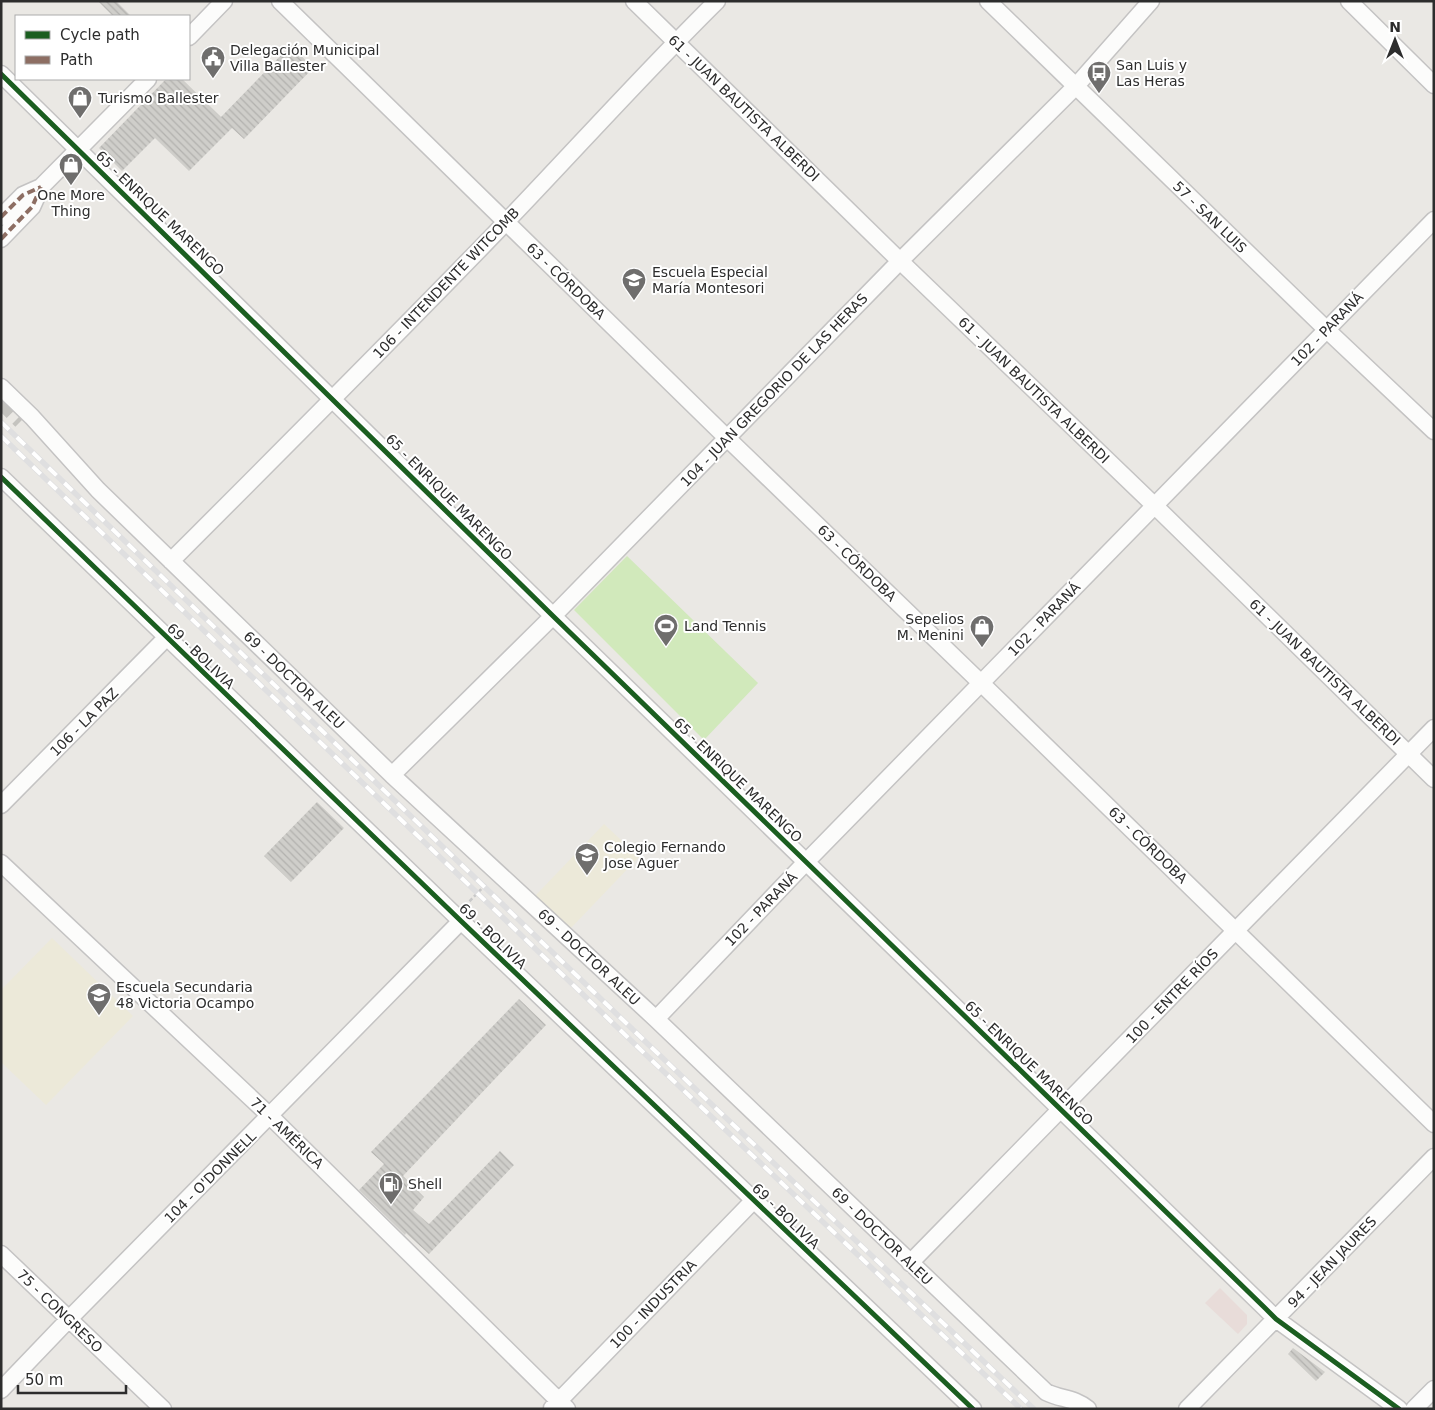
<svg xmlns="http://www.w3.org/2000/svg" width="1435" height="1410" viewBox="0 0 1435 1410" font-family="'DejaVu Sans',sans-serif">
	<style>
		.education { fill: #ece9d9 }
		.medical { fill: #e8dcd9 }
		.pitch { fill: #d1e9bb }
		.building { fill: url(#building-back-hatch) }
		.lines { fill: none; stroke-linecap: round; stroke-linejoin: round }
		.minor-tunnel { stroke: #c4c3bf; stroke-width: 16; stroke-dasharray: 16 8; stroke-linecap: butt }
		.minor-casing { stroke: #c4c3c3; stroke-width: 19 }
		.path { stroke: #c8c8c8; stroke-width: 2.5; stroke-dasharray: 4 2.5; stroke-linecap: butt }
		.minor { stroke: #fcfcfb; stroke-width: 16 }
		.rail-casing { stroke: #dfdfe0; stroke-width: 5.5 }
		.rail { stroke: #fff; stroke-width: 4; stroke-dasharray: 11; stroke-linecap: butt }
		.quiet { stroke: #8d6e63; stroke-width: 4; stroke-dasharray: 8 4; stroke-linecap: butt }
		.cycleway-casing { stroke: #fff; stroke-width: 8 }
		.cycleway { stroke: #1b5e20; stroke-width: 5 }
		.labels { text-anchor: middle; stroke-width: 4; stroke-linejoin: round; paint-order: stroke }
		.poi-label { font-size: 14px; fill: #2d2d2d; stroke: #fff; text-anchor: start }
		.street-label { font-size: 14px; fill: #2d2d2d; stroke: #fff }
	</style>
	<defs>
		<pattern id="building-back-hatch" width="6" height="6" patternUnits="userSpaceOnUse" patternTransform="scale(1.25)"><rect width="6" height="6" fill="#cfceca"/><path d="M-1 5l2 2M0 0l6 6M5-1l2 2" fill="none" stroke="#b2b1ae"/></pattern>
	</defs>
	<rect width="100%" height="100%" fill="#eae8e4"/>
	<path class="education" d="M604 824 639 857 570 929 535 896Z
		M52 938 133 1016 46 1105 1 1062V990Z"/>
	<path class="medical" d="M1220 1288 1247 1315V1324L1238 1334 1205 1303Z"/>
	<path class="pitch" d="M627 556 758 683 704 740 574 610Z"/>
	<path class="building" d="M98 1H116L131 16H113Z
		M291 45 313 68 244 139 232 128 189 171 155 138 122 171 99 148 166 79H182L221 117Z
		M317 802 344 828 291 882 264 856Z
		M519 999 546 1025 403 1176 424 1197 413 1210 429 1224 500 1151 514 1165 429 1254 406 1233 405 1235 359 1190 384 1164 371 1152Z
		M1293 1348 1325 1372 1316 1381 1288 1354Z"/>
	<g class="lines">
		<path class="minor-tunnel" d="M1 401 21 421"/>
		<defs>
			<path id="minor" d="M280 1 727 438 981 683 1434 1124
				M634 1 900 261 1155 506 1434 779
				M988 1 1327 330 1434 431
				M1349 1 1434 85
				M189 37 224 1
				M1 74 553 616 1265 1308 1276 1319 1399 1409
				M1 217 23 195 41 187
				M1 239 32 207 41 187 148 79
				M1 387 32 417 98 490 392 775 656 1019 1046 1392C1062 1400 1073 1397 1088 1409
				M1 477 461 921 973 1409
				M171 561C283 449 395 337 505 223 576 149 644 73 717 1
				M392 775 553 616 900 261 1076 86 1151 1
				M1 805 166 638
				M1 863 270 1116 567 1409
				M656 1019 806 862 1434 220
				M1 1254 163 1409
				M910 1263 1434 728
				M1 1390 69 1319 461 921
				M552 1408 754 1200
				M1187 1409 1434 1157
				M1414 1409 1434 1389"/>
		</defs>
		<use href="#minor" class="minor-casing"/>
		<path class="path" d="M465 906 487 883"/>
		<use href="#minor" class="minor"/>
		<defs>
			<path id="rail" d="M1 422 651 1047 1034 1409
				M1 436 644 1053 1021 1409"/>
		</defs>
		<use href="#rail" class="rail-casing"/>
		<use href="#rail" class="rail"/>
		<path class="quiet" d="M1 217 23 195 41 187
			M1 239 32 207 41 187"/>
		<defs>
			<path id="cycleway" d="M1 74 553 616 1265 1308 1276 1319 1399 1409
				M1 477 461 921 973 1409"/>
		</defs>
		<use href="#cycleway" class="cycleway-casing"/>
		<use href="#cycleway" class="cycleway"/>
	</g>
	<defs>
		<symbol id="civic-pin" viewBox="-11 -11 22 30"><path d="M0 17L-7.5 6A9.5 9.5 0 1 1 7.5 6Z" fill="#6f6e6d" stroke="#fff"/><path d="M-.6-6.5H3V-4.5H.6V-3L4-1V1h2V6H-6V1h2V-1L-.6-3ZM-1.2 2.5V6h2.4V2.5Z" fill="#fff"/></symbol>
		<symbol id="bus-pin" viewBox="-11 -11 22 30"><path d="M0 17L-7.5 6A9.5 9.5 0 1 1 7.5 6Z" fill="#6f6e6d" stroke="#fff"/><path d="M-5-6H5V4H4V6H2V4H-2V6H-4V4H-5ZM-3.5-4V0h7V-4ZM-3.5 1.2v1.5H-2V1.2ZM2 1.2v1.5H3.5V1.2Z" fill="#fff"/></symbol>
		<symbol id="shop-pin" viewBox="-11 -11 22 30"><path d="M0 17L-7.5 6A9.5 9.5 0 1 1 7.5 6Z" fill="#6f6e6d" stroke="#fff"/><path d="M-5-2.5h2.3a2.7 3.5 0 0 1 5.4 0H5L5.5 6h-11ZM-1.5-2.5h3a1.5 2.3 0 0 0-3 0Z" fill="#fff"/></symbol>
		<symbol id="school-pin" viewBox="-11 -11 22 30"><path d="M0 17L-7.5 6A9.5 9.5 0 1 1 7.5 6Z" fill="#6f6e6d" stroke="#fff"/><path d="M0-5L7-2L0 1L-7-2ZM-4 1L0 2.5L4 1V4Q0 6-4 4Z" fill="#fff"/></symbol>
		<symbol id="stadium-pin" viewBox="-11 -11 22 30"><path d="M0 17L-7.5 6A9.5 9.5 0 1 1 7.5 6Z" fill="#6f6e6d" stroke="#fff"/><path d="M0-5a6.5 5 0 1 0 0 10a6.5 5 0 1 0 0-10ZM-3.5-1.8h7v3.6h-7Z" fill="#fff"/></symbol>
		<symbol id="fuel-pin" viewBox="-11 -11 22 30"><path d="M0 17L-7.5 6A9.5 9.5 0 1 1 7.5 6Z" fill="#6f6e6d" stroke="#fff"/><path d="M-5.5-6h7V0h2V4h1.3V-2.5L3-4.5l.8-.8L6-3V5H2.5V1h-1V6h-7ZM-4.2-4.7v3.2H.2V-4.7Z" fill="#fff"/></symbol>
	</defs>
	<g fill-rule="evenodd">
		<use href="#civic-pin" x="199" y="44" width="28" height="38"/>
		<use href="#bus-pin" x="1085" y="59" width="28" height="38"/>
		<use href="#shop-pin" x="66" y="84" width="28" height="38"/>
		<use href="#shop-pin" x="57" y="151" width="28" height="38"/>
		<use href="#school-pin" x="620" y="266" width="28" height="38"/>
		<use href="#stadium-pin" x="652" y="612" width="28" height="38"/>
		<use href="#shop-pin" x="968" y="613" width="28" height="38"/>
		<use href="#school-pin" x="573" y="841" width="28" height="38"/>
		<use href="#school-pin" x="85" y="981" width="28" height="38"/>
		<use href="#fuel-pin" x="377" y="1170" width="28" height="38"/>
	</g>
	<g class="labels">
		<g class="poi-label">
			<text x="230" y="55">Delegación Municipal<tspan x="230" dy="16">Villa Ballester</tspan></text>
			<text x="1116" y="70">San Luis y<tspan x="1116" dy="16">Las Heras</tspan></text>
			<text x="98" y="103">Turismo Ballester</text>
			<text x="71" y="200" text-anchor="middle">One More<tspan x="71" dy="16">Thing</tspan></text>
			<text x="652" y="277">Escuela Especial<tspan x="652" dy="16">María Montesori</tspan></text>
			<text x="964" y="624" text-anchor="end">Sepelios<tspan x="964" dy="16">M. Menini</tspan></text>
			<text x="684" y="631">Land Tennis</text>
			<text x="604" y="852">Colegio Fernando<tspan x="604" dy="16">Jose Aguer</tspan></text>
			<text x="116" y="992">Escuela Secundaria<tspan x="116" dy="16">48 Victoria Ocampo</tspan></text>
			<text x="408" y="1189">Shell</text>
		</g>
		<g class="street-label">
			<text transform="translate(744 108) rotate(44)" y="5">61 - JUAN BAUTISTA ALBERDI</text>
			<text transform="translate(160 213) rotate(44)" y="5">65 - ENRIQUE MARENGO</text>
			<text transform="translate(1210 217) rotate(44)" y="5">57 - SAN LUIS</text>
			<text transform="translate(566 281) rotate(44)" y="5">63 - CÓRDOBA</text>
			<text transform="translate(446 283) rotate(-46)" y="5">106 - INTENDENTE WITCOMB</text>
			<text transform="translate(1327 329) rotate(-46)" y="5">102 - PARANÁ</text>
			<text transform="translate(774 390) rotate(-46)" y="5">104 - JUAN GREGORIO DE LAS HERAS</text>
			<text transform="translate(1034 390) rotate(44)" y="5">61 - JUAN BAUTISTA ALBERDI</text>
			<text transform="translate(449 497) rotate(45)" y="5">65 - ENRIQUE MARENGO</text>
			<text transform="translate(857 563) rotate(44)" y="5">63 - CÓRDOBA</text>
			<text transform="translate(1044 619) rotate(-46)" y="5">102 - PARANÁ</text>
			<text transform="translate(201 656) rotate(44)" y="5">69 - BOLIVIA</text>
			<text transform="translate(1325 672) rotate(44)" y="5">61 - JUAN BAUTISTA ALBERDI</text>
			<text transform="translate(294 680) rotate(44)" y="5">69 - DOCTOR ALEU</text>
			<text transform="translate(84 722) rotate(-45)" y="5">106 - LA PAZ</text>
			<text transform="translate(738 780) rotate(44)" y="5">65 - ENRIQUE MARENGO</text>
			<text transform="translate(1148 845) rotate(44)" y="5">63 - CÓRDOBA</text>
			<text transform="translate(761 909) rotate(-46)" y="5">102 - PARANÁ</text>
			<text transform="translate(493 936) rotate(44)" y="5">69 - BOLIVIA</text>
			<text transform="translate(589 957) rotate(43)" y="5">69 - DOCTOR ALEU</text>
			<text transform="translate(1172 996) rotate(-46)" y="5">100 - ENTRE RÍOS</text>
			<text transform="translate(1029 1063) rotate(44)" y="5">65 - ENRIQUE MARENGO</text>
			<text transform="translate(287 1133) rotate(44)" y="5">71 - AMÉRICA</text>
			<text transform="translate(210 1177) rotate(-45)" y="5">104 - O'DONNELL</text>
			<text transform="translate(786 1216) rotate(44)" y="5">69 - BOLIVIA</text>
			<text transform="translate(882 1236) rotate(44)" y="5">69 - DOCTOR ALEU</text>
			<text transform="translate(1332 1262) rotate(-46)" y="5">94 - JEAN JAURES</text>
			<text transform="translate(653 1304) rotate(-46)" y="5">100 - INDUSTRIA</text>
			<text transform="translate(60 1311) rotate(44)" y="5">75 - CONGRESO</text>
		</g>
	</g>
	<rect width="1435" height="1410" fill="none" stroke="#2d2d2d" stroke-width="5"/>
	<rect x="15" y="15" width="175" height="65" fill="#ffffff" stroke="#ababab"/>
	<rect x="25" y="31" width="25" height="8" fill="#1b5e20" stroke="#ababab"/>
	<text x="60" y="40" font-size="15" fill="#2d2d2d">Cycle path</text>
	<rect x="25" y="56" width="25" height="8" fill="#8d6e63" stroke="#ababab"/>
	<text x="60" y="65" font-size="15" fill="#2d2d2d">Path</text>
	<g transform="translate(1395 40)" stroke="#ffffff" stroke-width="4" paint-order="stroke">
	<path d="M0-4L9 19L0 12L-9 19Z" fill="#2d2d2d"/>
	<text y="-8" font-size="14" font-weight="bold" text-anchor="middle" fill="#2d2d2d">N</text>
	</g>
	<path d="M18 1385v8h108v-8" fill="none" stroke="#2d2d2d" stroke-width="2.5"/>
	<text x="25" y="1385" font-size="15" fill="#2d2d2d" stroke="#ffffff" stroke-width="4" paint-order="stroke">50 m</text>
</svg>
